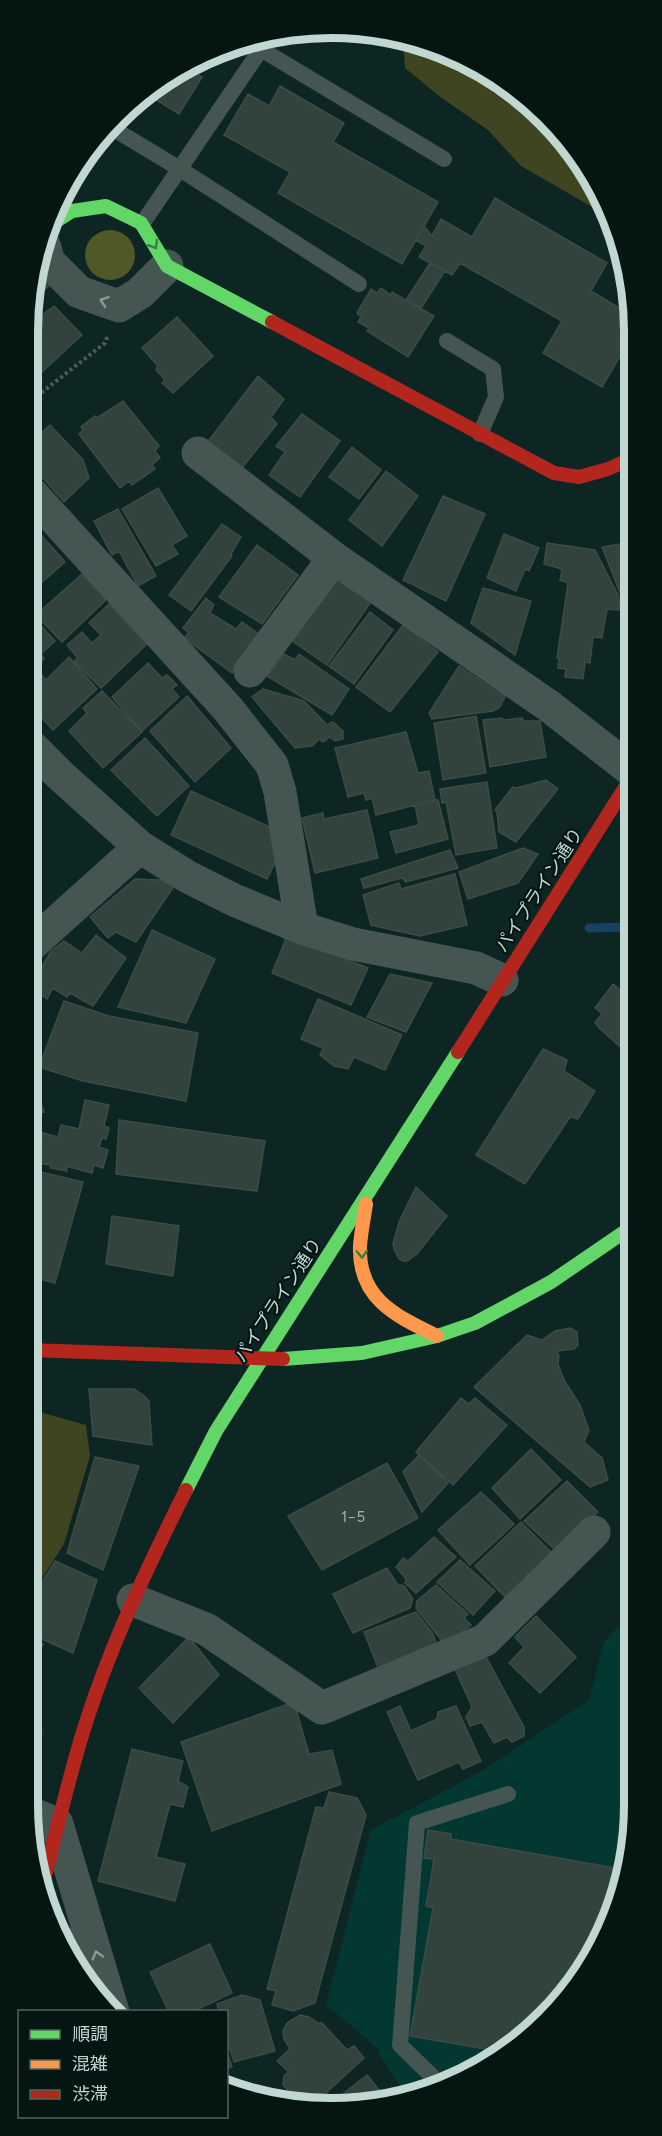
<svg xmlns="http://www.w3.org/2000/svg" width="662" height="2136" viewBox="0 0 662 2136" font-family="Figtree,'Noto Sans JP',sans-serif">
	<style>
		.built { fill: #023831 }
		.green { fill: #3f4520 }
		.forest { fill: #515827 }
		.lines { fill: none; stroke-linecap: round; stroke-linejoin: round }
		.stream { stroke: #174161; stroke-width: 9 }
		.building { fill: #32433d; stroke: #3b4b45; stroke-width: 1.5 }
		.path { stroke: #4c5b59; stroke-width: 4; stroke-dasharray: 3 3; stroke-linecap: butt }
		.lane { stroke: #455552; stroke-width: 16 }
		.street { stroke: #455552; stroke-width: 33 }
		.fast { stroke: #63d668; stroke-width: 14 }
		.slow { stroke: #ff974d; stroke-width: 14 }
		.jam { stroke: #b3261e; stroke-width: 14 }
		.oneway { stroke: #397f41 }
		.oneway2 { stroke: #899c98 }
		.labels { text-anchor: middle; stroke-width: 4.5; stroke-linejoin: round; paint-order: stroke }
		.number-label { font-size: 15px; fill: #9db2ad }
		.street-label { font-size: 18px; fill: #c1d7d2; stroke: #051512 }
		.rim { fill: none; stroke: #c1d7d2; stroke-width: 8 }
	</style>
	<rect width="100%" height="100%" fill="#0e2623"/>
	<path class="built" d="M630 1613 629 1865 584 1974 516 2046 409 2099 379 2054 380 2050 326 2005 371 1830 482 1771 589 1700 604 1642Z"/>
	<path class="green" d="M403 38 483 68 559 130 613 219 521 166 488 130 439 96 405 68Z
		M29 1409 86 1425 90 1456 64 1544 28 1600Z"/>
	<path class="forest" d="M85 255a25 25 0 1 1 50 0a25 25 0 1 1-50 0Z"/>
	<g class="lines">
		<path class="stream" d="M589 928 631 927"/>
	</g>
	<path class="building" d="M187 68 202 77 179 114 147 94 162 78Z
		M280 86 344 123 333 142 438 202 402 264 278 193 290 172 224 135 248 94 269 106Z
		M495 198 607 263 591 291 632 316V336L602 387 543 353 562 321 460 263 452 275 419 257 426 246 416 240 424 226 432 236 441 219 472 237Z
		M430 263 445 271 421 308 406 300Z
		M35 266 52 283 33 301V271Z
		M381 288 391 295 392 292 434 316 408 357 367 331 369 328 358 322 361 317 357 313 371 289 377 293Z
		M54 306 82 335 42 372 33 362V322Z
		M177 317 213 356 173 393 162 383 165 380 156 370 158 366 142 348Z
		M33 369 42 379 32 388Z
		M258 376 284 399 271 417 277 424 241 469 206 444Z
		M123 401 159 446 155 451 160 458 152 465 155 469 132 485 129 481 120 488 79 434 83 430 81 427 95 416 97 418Z
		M302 414 340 441 300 497 269 475 285 452 276 446Z
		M50 425 83 460 89 478 64 502 32 466V434L34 433 37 437Z
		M352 447 381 470 359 499 329 477Z
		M386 471 418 496 382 546 349 520Z
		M158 488 187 536 172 545 178 554 156 566 122 509Z
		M443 496 485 514 446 601 403 580Z
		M118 509 156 576 138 586 119 551 112 555 94 521Z
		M222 524 241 537 231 554 232 556 191 611 169 595Z
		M36 529 65 562 32 591V533Z
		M504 534 539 548 529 571 525 569 516 591 487 578Z
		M547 543 595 550 620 599 619 610 607 609 602 638 593 637 590 663 585 662 583 679 565 677 566 669 558 668 559 659 557 658 568 583 560 580 562 569 544 564Z
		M620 544 623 552 632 549V623L602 547Z
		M257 545 298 575 262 624 219 597Z
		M82 574 106 600 62 642 36 615Z
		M337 575 373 599 327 665 291 640Z
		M483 588 531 601 515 655 471 623Z
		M206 598 214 605 210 613 236 629 242 622 260 635 232 673 184 638 189 633 183 628Z
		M109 604 147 644 101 688 74 661 78 658 67 645 82 632 92 643 101 635 89 623Z
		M370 612 393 630 354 684 329 666Z
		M32 616 55 641 41 654 44 659 31 671Z
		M403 625 438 652 390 712 356 687Z
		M284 654 295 660 299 654 349 689 332 715 267 676Z
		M69 657 97 689 53 730 31 707V678L38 671 46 680Z
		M148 663 162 678 167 675 177 685 172 689 179 697 142 731 112 697Z
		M459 666 505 697 499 708 493 711 432 719 429 713Z
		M263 689 304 701 327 725 333 722 343 731V739L335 741 330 737 323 742 319 739 312 746 295 748 252 697Z
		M102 691 142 732 103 768 69 731 87 713 83 708Z
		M187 696 231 748 195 782 150 731Z
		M476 716 486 773 443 780 434 723Z
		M502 718 503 720 522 718 524 721H540L546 757 490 767 483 720Z
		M406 732 418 773 429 771 435 800 376 815 372 798 366 800 364 793 348 797 335 748Z
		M145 738 189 786 157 816 111 770Z
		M546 780 558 789 516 842 499 832 497 812 495 810 513 787 516 788Z
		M487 782 497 848 456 855 446 802 442 803 440 789Z
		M191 791 270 827 276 861 267 879 171 835Z
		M435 800H438L448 839 396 853 390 832 419 825 415 805Z
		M367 810 378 858 315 873 302 818 323 813 324 819Z
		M523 848 538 854 518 883 468 899 459 872Z
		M450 850 458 868 406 882 402 878 364 888 361 879Z
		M455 874 467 925 420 936 371 925 363 895 399 883 401 889Z
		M135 879 160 880 174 886 136 942 116 932 108 938 90 917Z
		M152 930 215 959 186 1023 118 1007Z
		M96 935 126 958 93 1006 70 993 67 997 53 988 47 999 30 987 51 951 64 941 82 953Z
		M287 936 368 968 351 1005 272 973Z
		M390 974 432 983 406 1032 367 1017Z
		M613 984 631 998V1048L627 1053 598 1027 595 1022 602 1014 595 1008Z
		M318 999 402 1035 385 1070 354 1057 348 1069 334 1066 320 1055 323 1048 301 1039Z
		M64 1001 109 1016 198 1033 186 1101 83 1081 39 1067Z
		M543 1049 567 1060 564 1071 595 1091 578 1119 570 1117 525 1184 476 1155Z
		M631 1059V1078L621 1069Z
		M30 1071 44 1112 30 1117Z
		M85 1100 109 1105 104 1126 109 1128 106 1139 102 1138 99 1147 108 1150 103 1168 94 1165 92 1173 66 1166 67 1171 50 1168 51 1165 37 1163 43 1133 58 1137 61 1125 79 1129Z
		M119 1120 265 1141 257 1191 116 1174Z
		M41 1172 83 1182 55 1283 29 1276V1213Z
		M416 1187 447 1216 417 1254 407 1261H403L399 1259 394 1249 393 1244 399 1222Z
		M112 1216 179 1226 173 1276 106 1264Z
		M570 1328 577 1332 578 1345 574 1349 557 1351 559 1356 558 1364 564 1380 580 1405 589 1430 584 1442 602 1458 608 1480 590 1487 474 1387 527 1335 542 1340 555 1331Z
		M89 1389H134L143 1395 149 1401 152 1445 93 1436Z
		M461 1398 469 1404 475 1398 507 1425 453 1485 416 1452Z
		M531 1449 561 1480 520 1519 492 1488Z
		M419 1455 448 1483 422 1512 403 1472Z
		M95 1457 139 1466 103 1570 67 1553Z
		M387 1463 418 1518 322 1570 288 1516Z
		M567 1481 598 1512 554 1549 524 1521Z
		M481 1492 514 1524 470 1565 438 1530Z
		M521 1522 557 1558 538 1574 532 1569 527 1574 528 1576 505 1597 475 1566Z
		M434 1537 456 1557 416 1593 405 1583 406 1579 396 1567 403 1558 408 1561Z
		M460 1560 495 1591 473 1615 437 1582Z
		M55 1561 97 1580 73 1653 28 1633V1605Z
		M387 1568 397 1584 404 1586 413 1599 410 1608 353 1633 333 1594Z
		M436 1585 468 1614 464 1618 471 1625 445 1645 416 1608 417 1601Z
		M416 1612 433 1634 438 1648 379 1670 364 1632Z
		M536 1616 576 1657 540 1693 509 1663 524 1647 515 1637Z
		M189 1637 219 1675 173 1723 139 1688Z
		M28 1638 43 1644 27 1682Z
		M485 1655 524 1727V1736L512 1742 507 1737 494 1743 482 1722 470 1726 466 1717 472 1707 455 1669Z
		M294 1702 309 1754 332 1750 341 1784 212 1831 181 1742Z
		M400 1706 411 1731 437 1719 438 1712 456 1706 481 1761 463 1769 459 1762 418 1780 387 1712Z
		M27 1725 42 1733 27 1766Z
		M132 1749 183 1761 178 1781 188 1787 183 1807 170 1804 156 1857 185 1864 175 1901 98 1881Z
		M329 1792 357 1798 366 1815 315 2003 293 2011 272 2005 276 1991 267 1989 316 1807 324 1808Z
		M428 1830 451 1834V1839L627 1870 584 1974 516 2046 503 2052 410 2036 433 1908 426 1906 434 1859 424 1858Z
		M70 1929 79 1930 101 2002 66 1947Z
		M210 1944 232 1993 192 2012H169L150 1972Z
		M242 1995 260 2000 275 2051 234 2062 226 2037V2012H219L217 2004Z
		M300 2015 309 2017 318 2023H322L347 2050 354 2046 364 2058 314 2104 306 2096 298 2102 283 2085 284 2076 289 2072 277 2061 290 2049 284 2039 283 2031 287 2023Z
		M226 2049 232 2067 226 2069Z
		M367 2075 387 2100 330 2104Z"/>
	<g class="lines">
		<path class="path" d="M32 400 105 343 108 335"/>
		<path class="lane" d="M249 42 444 159
			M112 128 180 169 359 284
			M142 224 272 33
			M447 341 493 369 496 397 480 434
			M440 2084 400 2045 417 1823 508 1794"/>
		<path class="street" d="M44 245 49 262 79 292 119 306 140 293 167 266
			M198 453 334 558 549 706 631 770
			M32 494 228 709 272 765 280 792 302 928
			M250 671 334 558
			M31 746 61 776 140 847 188 877 234 900 302 928 353 944 476 968 502 980
			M30 946 140 847
			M133 1600 206 1629 322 1708 485 1640 594 1532
			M28 1812 57 1824 113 2012"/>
		<path class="fast" d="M53 223 72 211 106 206 141 223 167 266 272 322
			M283 1359 362 1353 437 1336 475 1323 551 1282 630 1228
			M186 1490 216 1431 458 1052"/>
		<path class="slow" d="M366 1204C364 1218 361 1232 360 1246 358 1299 396 1316 437 1336"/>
		<path class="jam" d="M272 322 554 473 579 477 608 469 632 458
			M458 1052 631 778
			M29 1350 283 1359
			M43 1884C54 1841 64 1798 76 1756 101 1665 144 1574 186 1490"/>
	</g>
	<defs><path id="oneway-chevron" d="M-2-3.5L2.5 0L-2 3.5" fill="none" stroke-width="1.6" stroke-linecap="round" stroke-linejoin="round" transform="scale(1.5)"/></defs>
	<g class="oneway">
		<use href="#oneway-chevron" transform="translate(154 245) rotate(59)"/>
		<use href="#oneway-chevron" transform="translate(362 1254) rotate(88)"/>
	</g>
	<g class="oneway2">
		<use href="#oneway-chevron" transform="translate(104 301) rotate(-161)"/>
		<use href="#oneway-chevron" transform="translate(97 1955) rotate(-106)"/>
	</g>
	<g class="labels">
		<g class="number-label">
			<text x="353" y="1522">1−5</text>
		</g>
		<g class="street-label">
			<text transform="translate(539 890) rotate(-57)" y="6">パイプライン通り</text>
			<text transform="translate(278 1300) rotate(-57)" y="6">パイプライン通り</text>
		</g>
	</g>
	<path d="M0 0H662V2136H0ZM331 38H331A293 293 0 0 1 624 331V1805A293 293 0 0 1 331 2098H331A293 293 0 0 1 38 1805V331A293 293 0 0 1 331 38Z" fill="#051512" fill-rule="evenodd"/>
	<path class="rim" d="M331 38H331A293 293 0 0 1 624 331V1805A293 293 0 0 1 331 2098H331A293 293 0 0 1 38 1805V331A293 293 0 0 1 331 38Z"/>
	<rect x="18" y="2010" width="210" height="108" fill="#051512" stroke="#50635f" stroke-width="1.5"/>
	<rect x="30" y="2030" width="30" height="9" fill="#63d668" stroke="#50635f" stroke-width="1.5"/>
	<text x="72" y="2040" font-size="18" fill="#c1d7d2">順調</text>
	<rect x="30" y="2060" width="30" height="9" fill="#ff974d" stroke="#50635f" stroke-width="1.5"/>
	<text x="72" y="2070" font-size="18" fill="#c1d7d2">混雑</text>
	<rect x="30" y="2090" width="30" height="9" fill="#b3261e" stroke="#50635f" stroke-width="1.5"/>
	<text x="72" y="2100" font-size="18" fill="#c1d7d2">渋滞</text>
</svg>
